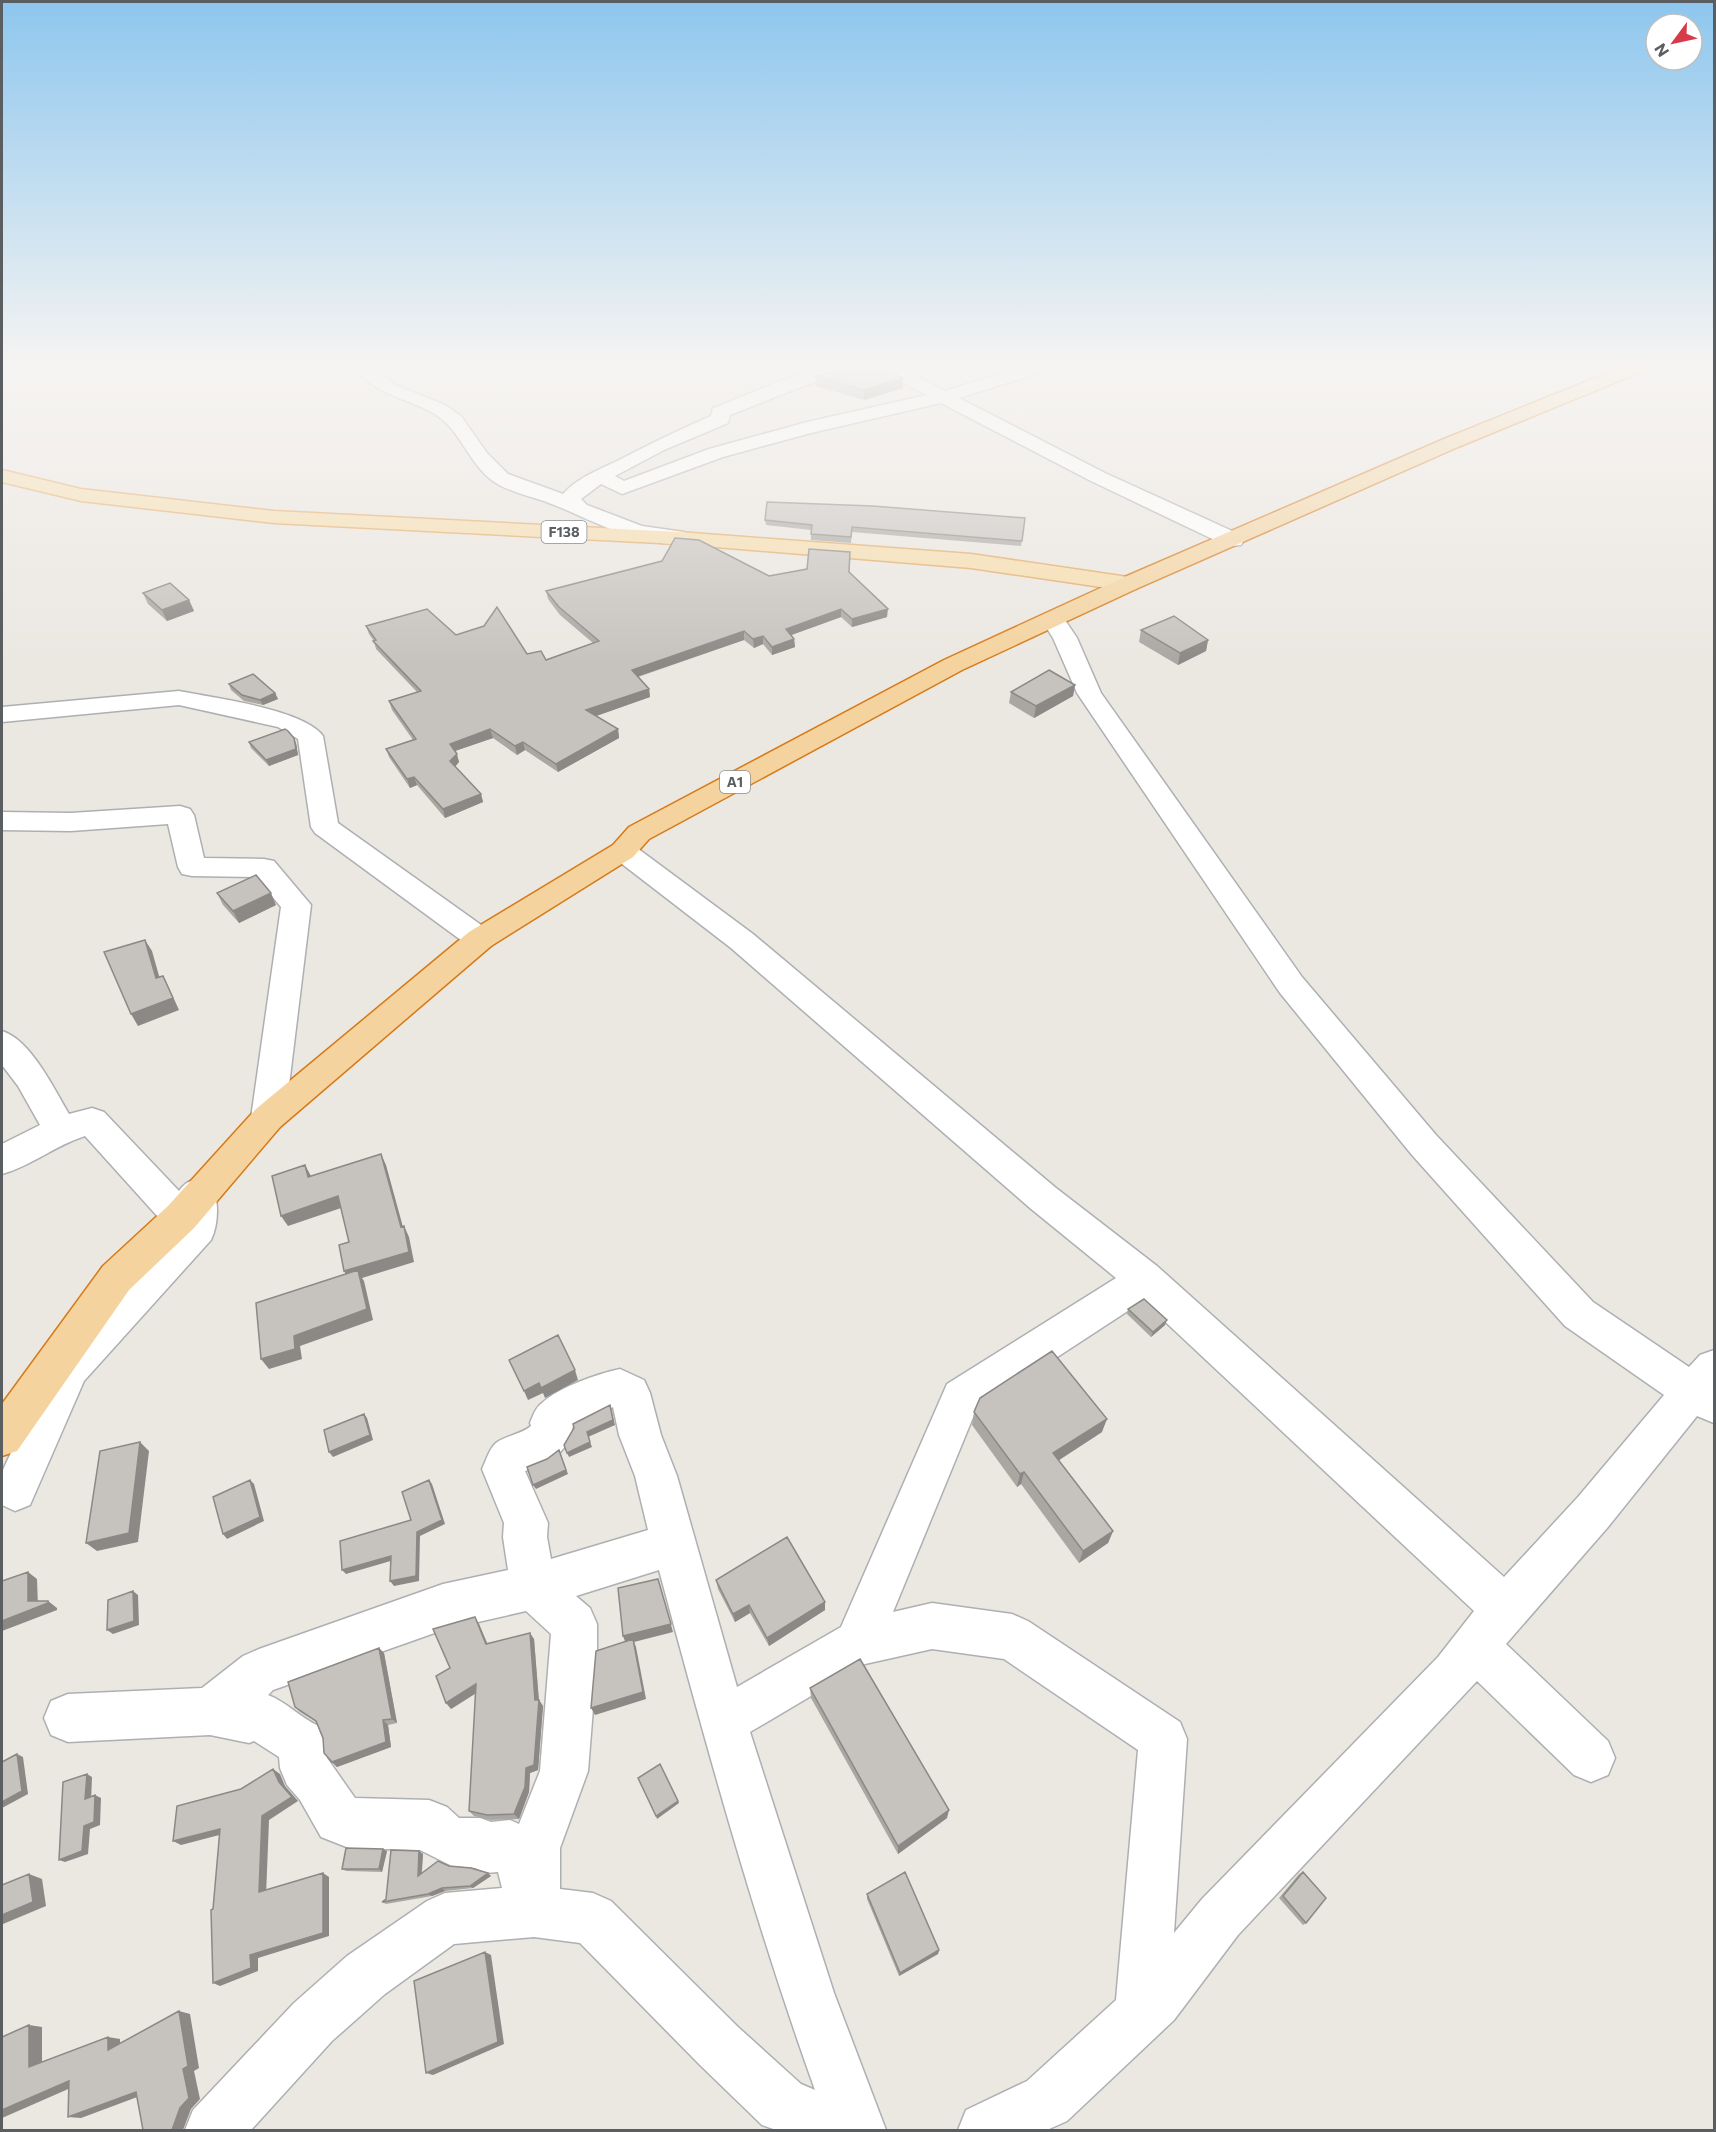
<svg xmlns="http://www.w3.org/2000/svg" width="1716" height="2132" viewBox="0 0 1716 2132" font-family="Commissioner,sans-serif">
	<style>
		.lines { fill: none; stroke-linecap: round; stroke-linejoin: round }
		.minor-casing { stroke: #adb0b2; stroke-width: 3 }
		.primary-casing { stroke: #e3a862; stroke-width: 3 }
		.trunk-casing { stroke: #d67916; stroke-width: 3 }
		.minor { fill: #fff; fill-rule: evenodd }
		.primary { fill: #f6ddab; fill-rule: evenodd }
		.trunk { fill: #f4d39e; fill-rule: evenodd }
		.wall { fill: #aaa7a3 }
		.shaded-wall { fill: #8b8885 }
		.building { fill: #c6c2be; stroke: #8b8885; stroke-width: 1.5 }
		.labels { text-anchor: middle; stroke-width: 4.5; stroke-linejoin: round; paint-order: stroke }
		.shield { fill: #fff; stroke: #8c8e90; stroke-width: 1.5 }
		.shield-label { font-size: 14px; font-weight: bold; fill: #5a5e60 }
	</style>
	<rect width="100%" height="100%" fill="#ebe7e1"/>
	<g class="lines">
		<defs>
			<path id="minor" d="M355 367H374L393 384 445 405 461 416 487 453 508 474 563 494C579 476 602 469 623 458 652 443 681 429 711 416L713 408C759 391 808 364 858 367L855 371 806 385 730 415 728 423 664 450 615 476 624 481 709 449 807 422 927 395 880 371 877 367H899L945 391 1022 367H1048L1045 371 959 398 1105 473 1241 535 1244 540 1241 545 1233 546 1225 545 1091 481 941 403 811 433 723 457 622 494 601 484 581 499 587 505 642 526 684 532 687 537 684 542C644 551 585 516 549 503 533 497 506 491 493 481 468 463 460 428 433 413 405 397 376 396 355 367Z
				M1627 367H1646L1643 371H1630Z
				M1053 612 1061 614 1077 638 1101 693 1302 977 1436 1135 1593 1302 1689 1367 1700 1355 1714 1350V1423L1697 1416 1608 1527 1506 1644 1608 1741 1615 1758 1608 1775 1591 1782 1574 1775 1477 1681 1238 1935 1174 2020 1067 2121 1047 2130H958L966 2110 1027 2081 1116 2000 1138 1750 1004 1659 932 1649 865 1664 750 1732 834 1993 886 2130H776L762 2125 700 2065 580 1943 534 1937 454 1944 385 1994 332 2041 251 2130H185L193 2110 294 2003 347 1956 427 1901 445 1893 502 1888 498 1872 486 1873 475 1868 452 1866 420 1850 349 1848 321 1837 300 1800 287 1785 280 1768 279 1757 254 1741 249 1743 210 1735 68 1742 51 1735 44 1718 51 1701 68 1694 202 1688 243 1656 259 1649 443 1584 508 1570 503 1537 504 1523 482 1469C486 1461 489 1449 496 1443 506 1435 520 1435 531 1426L530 1423C533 1416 535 1408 542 1403 559 1387 597 1374 620 1369L644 1380 650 1393 661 1435 677 1476 737 1687 841 1627 947 1384 1116 1278 1030 1208 731 948 613 857 609 851 613 845 623 842 633 845 753 934 1056 1188 1157 1266 1504 1577 1578 1497 1664 1395 1565 1326 1412 1155 1280 993 1077 693 1053 638 1041 619 1045 614ZM1143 1301 1474 1611 1438 1657 1202 1899 1174 1933 1187 1739 1180 1722 1028 1621 1012 1614 932 1603 893 1612 976 1410ZM613 1407 619 1435 635 1476 648 1530 551 1559 547 1537 548 1523 525 1471C548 1464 563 1455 574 1432L572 1428ZM659 1570C706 1745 754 1920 815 2090L801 2084 738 2027 611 1901 593 1893 560 1889V1848L588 1771 597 1658V1624L590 1608 576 1596ZM526 1611 551 1634 540 1771 519 1824 510 1820 491 1822 480 1818H459L447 1807 429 1800 355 1798 327 1758 326 1743 319 1726C300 1718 287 1702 268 1695L273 1690 443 1630Z
				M179 691C213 698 304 709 323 736L338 823 491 932 495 939 491 946 480 949 469 946 315 833 311 827 298 739 278 727 179 705 2 722V707Z
				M180 806 190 809 194 815 204 858 264 859 274 861 311 905 285 1118 280 1127 268 1131 256 1127 251 1118 281 907 256 877 192 876 182 874 178 867 168 824 71 831 2 830V812L71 813Z
				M2 1031C31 1040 54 1089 69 1114L92 1108 104 1112 179 1191C188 1178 197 1178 211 1183 219 1199 219 1223 211 1240L84 1381 30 1505 15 1511 2 1505V1472L56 1356 174 1230 168 1228 85 1136C56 1145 31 1166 2 1174V1144L40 1125 18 1086 2 1065Z"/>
			<path id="primary" d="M2 470 81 489 274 511 679 532 971 554 1128 577 1136 579 1139 584 1136 589 1128 591 971 568 679 544 274 523 81 501 2 482Z"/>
			<path id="trunk" d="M1622 367H1646L1643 371 1458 447 1136 589 962 670 649 839 633 857 491 946 280 1127 194 1228 129 1290 17 1451 2 1456V1404L103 1266 168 1206 256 1109 469 932 613 845 629 827 944 660 1120 579 1444 439Z"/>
		</defs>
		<use href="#minor" class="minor-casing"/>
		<use href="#primary" class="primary-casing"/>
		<use href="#trunk" class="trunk-casing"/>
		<use href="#minor" class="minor"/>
		<use href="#primary" class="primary"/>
		<use href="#trunk" class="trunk"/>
	</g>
	<path class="wall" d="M815 376 903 378V388L864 400 816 386Z
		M1025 518 1021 546 852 532 851 543 811 540V530L766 525 765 520Z
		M850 572 887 617 852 627 841 617 791 635 794 639 795 647 772 655 763 644 754 648 744 640 638 677 649 689 650 697 595 716 618 729 619 738 558 772 525 750 517 755 493 738 455 751 459 762 455 767 481 794 483 802 445 818 417 785 410 788 389 757 386 749 413 740 392 710 389 701 417 692 376 649 374 641 369 634 366 626 456 635 527 654 546 660 593 643 560 615 548 599 546 591Z
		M143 593 189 600 194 611 167 621 148 604Z
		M1141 630 1208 640 1206 651 1178 665 1139 642Z
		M229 684 275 693 278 699 263 705 244 701 231 690Z
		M1075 685 1073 696 1034 718 1009 703 1011 692Z
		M249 742 296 743 298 755 269 766 251 748Z
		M217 893 276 905 239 923 223 905Z
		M1128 1309 1165 1325 1151 1337 1127 1314Z
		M974 1412 1102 1432 1059 1460 1113 1531 1108 1543 1079 1563 1021 1484 1017 1487 972 1425Z
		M716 1580 825 1602V1610L769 1646 750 1613 735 1622 718 1589Z
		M479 1624 487 1643 534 1639 539 1700 543 1706 538 1770 530 1773 529 1792 519 1819 491 1820 474 1816 469 1811 476 1693 451 1709 450 1668Z
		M379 1648 384 1653 397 1723 388 1725 391 1747 337 1767 332 1762 316 1722 300 1712 295 1707Z
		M810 1688 947 1818 898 1854 811 1698Z
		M387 1851 382 1872 346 1871 342 1869Z
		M419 1851 423 1854 422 1873 449 1866 491 1876 473 1888 445 1891 432 1896 386 1904 382 1902 386 1899Z
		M1303 1872 1306 1923 1303 1925 1279 1898 1299 1874Z
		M867 1894 939 1950 938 1954 899 1976 867 1899Z"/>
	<path class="shaded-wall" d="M903 378V388L864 400V390Z
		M189 600 194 611 167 621 162 610Z
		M841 609V617L786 637V629Z
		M888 609 887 617 852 627V619Z
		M744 631V640L633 678 632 670Z
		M763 636V644L754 648 753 639Z
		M794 639 795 647 772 655V647Z
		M1208 640 1206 651 1178 665 1180 653Z
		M1075 685 1073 696 1034 718 1036 706Z
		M649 689 650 697 588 719 586 710Z
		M275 693 278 699 263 705 260 700Z
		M490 729 493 738 452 752 450 744Z
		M618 729 619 738 558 772 556 764Z
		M294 738 296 743 298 755 269 766 266 760Z
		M523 742 525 750 517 755 515 746Z
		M457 754 459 762 452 770 450 761Z
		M414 777 417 785 410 788 407 779Z
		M481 794 483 802 445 818 443 809Z
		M271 893 276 905 239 923 233 911Z
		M145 940 152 951 163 990 156 978Z
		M163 976 169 988 179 1010 138 1026 131 1014Z
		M381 1154 386 1165 406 1238 401 1227Z
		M305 1165 311 1176 314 1188 308 1177Z
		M338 1196 344 1207 288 1226 281 1216Z
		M404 1226 409 1237 414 1262 362 1278 364 1281 373 1320 300 1346 302 1359 269 1369 261 1359 294 1336 350 1282 344 1271Z
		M1167 1320 1165 1325 1151 1337 1153 1332Z
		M575 1370 578 1380 545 1398 541 1388Z
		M539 1383 543 1393 528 1400 524 1391Z
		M610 1405 615 1425 588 1437 587 1432Z
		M364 1414 367 1418 373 1440 333 1457 329 1452Z
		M1107 1419 1102 1432 1050 1466 1053 1453Z
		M140 1442 149 1451 138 1542 97 1551 86 1543Z
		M590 1442 592 1447 569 1457 567 1453Z
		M559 1450 568 1474 536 1489 533 1485Z
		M1024 1472 1021 1484 1017 1487 1020 1474Z
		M250 1480 254 1484 264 1521 227 1539 223 1534Z
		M429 1480 432 1484 445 1524 420 1536 419 1581 394 1586 390 1581 417 1532Z
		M1113 1531 1108 1543 1079 1563 1083 1551Z
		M391 1556 394 1560 346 1574 342 1570Z
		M28 1572 37 1579 38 1607 48 1601 57 1608V1610L2 1631V1621L28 1601Z
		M658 1579 673 1632 634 1642 636 1647 646 1699 595 1715 591 1708 626 1644 623 1636Z
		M133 1591 138 1595 139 1625 113 1634 107 1630Z
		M825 1602V1610L769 1646 767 1638Z
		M749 1605 750 1613 735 1622 733 1614Z
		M475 1617 479 1624 490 1650 486 1644Z
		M530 1633 534 1639 539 1703V1700L543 1706 538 1770 530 1773 529 1792 519 1819 514 1814 526 1768 535 1700Z
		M379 1648 384 1653 397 1723 392 1719Z
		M476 1684 481 1690 451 1709 446 1703Z
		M383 1720 388 1725 391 1747 337 1767 332 1762Z
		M17 1754 23 1757 28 1794 2 1808V1802Z
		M273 1769 280 1774 285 1786 298 1801 269 1820 266 1896 259 1892 262 1816 279 1782Z
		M87 1774 92 1777 91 1802 85 1799Z
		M95 1795 101 1798 100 1825 90 1829 88 1854 65 1862 59 1860 84 1826Z
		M678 1801 679 1803 657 1819 656 1816Z
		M949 1810 947 1818 898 1854V1846Z
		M220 1829 227 1833 181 1845 173 1841Z
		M383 1849 387 1851 382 1872 379 1869Z
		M419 1851 423 1854 421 1878 418 1876Z
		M323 1873 329 1877V1936L258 1958V1971L220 1986 213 1983 250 1955Z
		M488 1873 491 1876 473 1888 470 1886Z
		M29 1874 42 1879 46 1906 3 1924H2V1915Z
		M442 1888 445 1891 432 1896 428 1894Z
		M939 1950 938 1954 899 1976 900 1973Z
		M485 1952 491 1955 504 2044 433 2075 426 2073Z
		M179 2011 190 2014 199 2068 194 2071 200 2099 191 2109 183 2130H172L183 2069Z
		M29 2025 42 2027V2068L29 2067Z
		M108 2037 120 2039V2052L108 2050Z
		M69 2081 82 2083 2 2118V2110Z
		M136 2092 148 2093 81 2118 68 2117Z"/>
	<path class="building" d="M862 367H881L903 378 864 390 815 376Z
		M767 502 873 506 1025 518 1022 541 852 527 851 537 811 534 812 525 765 520Z
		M675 538 699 540 769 576 807 569 809 549 850 552 849 572 888 609 852 619 841 609 786 629 794 639 772 647 763 636 753 639 744 631 632 670 649 689 586 710 618 729 556 764 523 742 515 746 490 729 450 744 457 754 450 761 481 794 443 809 414 777 407 779 386 749 416 739 389 701 421 691 373 641 376 640 366 626 427 609 456 635 484 626 497 607 527 654 541 651 546 660 599 641 559 607 546 591 662 561Z
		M170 583 189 600 162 610 143 593Z
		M1174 616 1208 640 1180 653 1141 630Z
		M1049 670 1075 685 1036 706 1011 692Z
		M253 674 275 693 260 700 242 695 229 684Z
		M285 729 288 731 294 738 296 749 266 760 249 742Z
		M256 875 271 893 233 911 217 893Z
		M145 940 156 978 163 976 173 998 131 1014 104 952Z
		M381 1154 401 1227 404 1226 409 1252 344 1271 339 1245 349 1242 338 1196 281 1216 272 1176 305 1165 308 1177Z
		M358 1270 367 1309 294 1336 295 1349 261 1359 256 1303Z
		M1144 1299 1167 1320 1153 1332 1128 1309Z
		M558 1335 575 1370 541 1388 539 1383 524 1391 509 1360Z
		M1052 1351 1107 1419 1053 1453 1113 1531 1083 1551 1024 1472 1020 1474 974 1412 980 1398Z
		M610 1405 613 1420 587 1432 590 1442 567 1453 564 1445 574 1428 573 1424Z
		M364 1414 370 1435 329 1452 324 1430Z
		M140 1442 129 1533 86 1543 100 1451Z
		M559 1450 566 1470 533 1485 527 1467 547 1459Z
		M250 1480 260 1517 223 1534 213 1497Z
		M429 1480 442 1520 417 1532 416 1576 390 1581 391 1556 342 1570 340 1541 411 1520 402 1492Z
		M787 1537 825 1602 767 1638 749 1605 733 1614 716 1580Z
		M28 1572V1601H48V1603L2 1621V1581Z
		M658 1579 671 1624 623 1636 618 1588Z
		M133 1591 134 1621 107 1630 108 1600Z
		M475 1617 486 1644 530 1633 535 1700H539L534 1765 526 1768 525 1787 514 1814 487 1815 469 1811 476 1684 446 1703 436 1676 450 1668 433 1629Z
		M633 1639 643 1692 591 1708 596 1651Z
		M379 1648 392 1719 383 1720 386 1742 332 1762 324 1753 323 1738 316 1721 295 1707 288 1682Z
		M860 1659 949 1810 898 1846 810 1688Z
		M17 1754 22 1791 2 1802V1762Z
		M660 1764 678 1801 656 1816 638 1778Z
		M273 1769 279 1782 292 1797 262 1816 259 1892 323 1873V1933L250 1955 251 1968 213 1983 211 1910 213 1909 220 1829 173 1841 177 1806 241 1789Z
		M87 1774 85 1799 95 1795 94 1822 84 1826 82 1851 59 1860 63 1782Z
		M346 1848 383 1849 379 1869H342Z
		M391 1850 419 1851 418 1876 438 1861 449 1866 471 1868 488 1873 470 1886 442 1888 428 1894 382 1902 386 1899Z
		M905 1872 939 1950 900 1973 867 1894Z
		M1303 1872 1326 1898 1306 1923 1283 1896Z
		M29 1874 33 1902 2 1915V1885Z
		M485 1952 498 2042 426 2073 414 1981Z
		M179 2011 188 2066 183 2069 189 2098 180 2108 172 2130H176H143L136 2092 68 2117 69 2081 2 2110V2037L29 2025V2067L108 2037V2050Z"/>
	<linearGradient id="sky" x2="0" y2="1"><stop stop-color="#8dc6ee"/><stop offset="0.55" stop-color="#f6f4f2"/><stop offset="1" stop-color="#f6f4f2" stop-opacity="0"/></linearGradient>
	<rect width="1716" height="665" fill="url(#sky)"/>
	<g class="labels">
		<g class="shield">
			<rect x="541.5" y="521" width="45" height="22" rx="4.5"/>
			<rect x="720" y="771" width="30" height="22" rx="4.5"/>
		</g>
		<g class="shield-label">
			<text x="564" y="537">F138</text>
			<text x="735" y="787">A1</text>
		</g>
	</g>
	<rect width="1716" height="2132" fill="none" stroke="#5a5e60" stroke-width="6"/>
	<g transform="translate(1674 42) rotate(237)"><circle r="28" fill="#ffffff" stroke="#bdbfbf" stroke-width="1.5"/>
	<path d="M0-4.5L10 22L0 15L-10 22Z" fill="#d73b4a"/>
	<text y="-9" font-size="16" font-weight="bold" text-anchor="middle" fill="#5a5e60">N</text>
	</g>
</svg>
